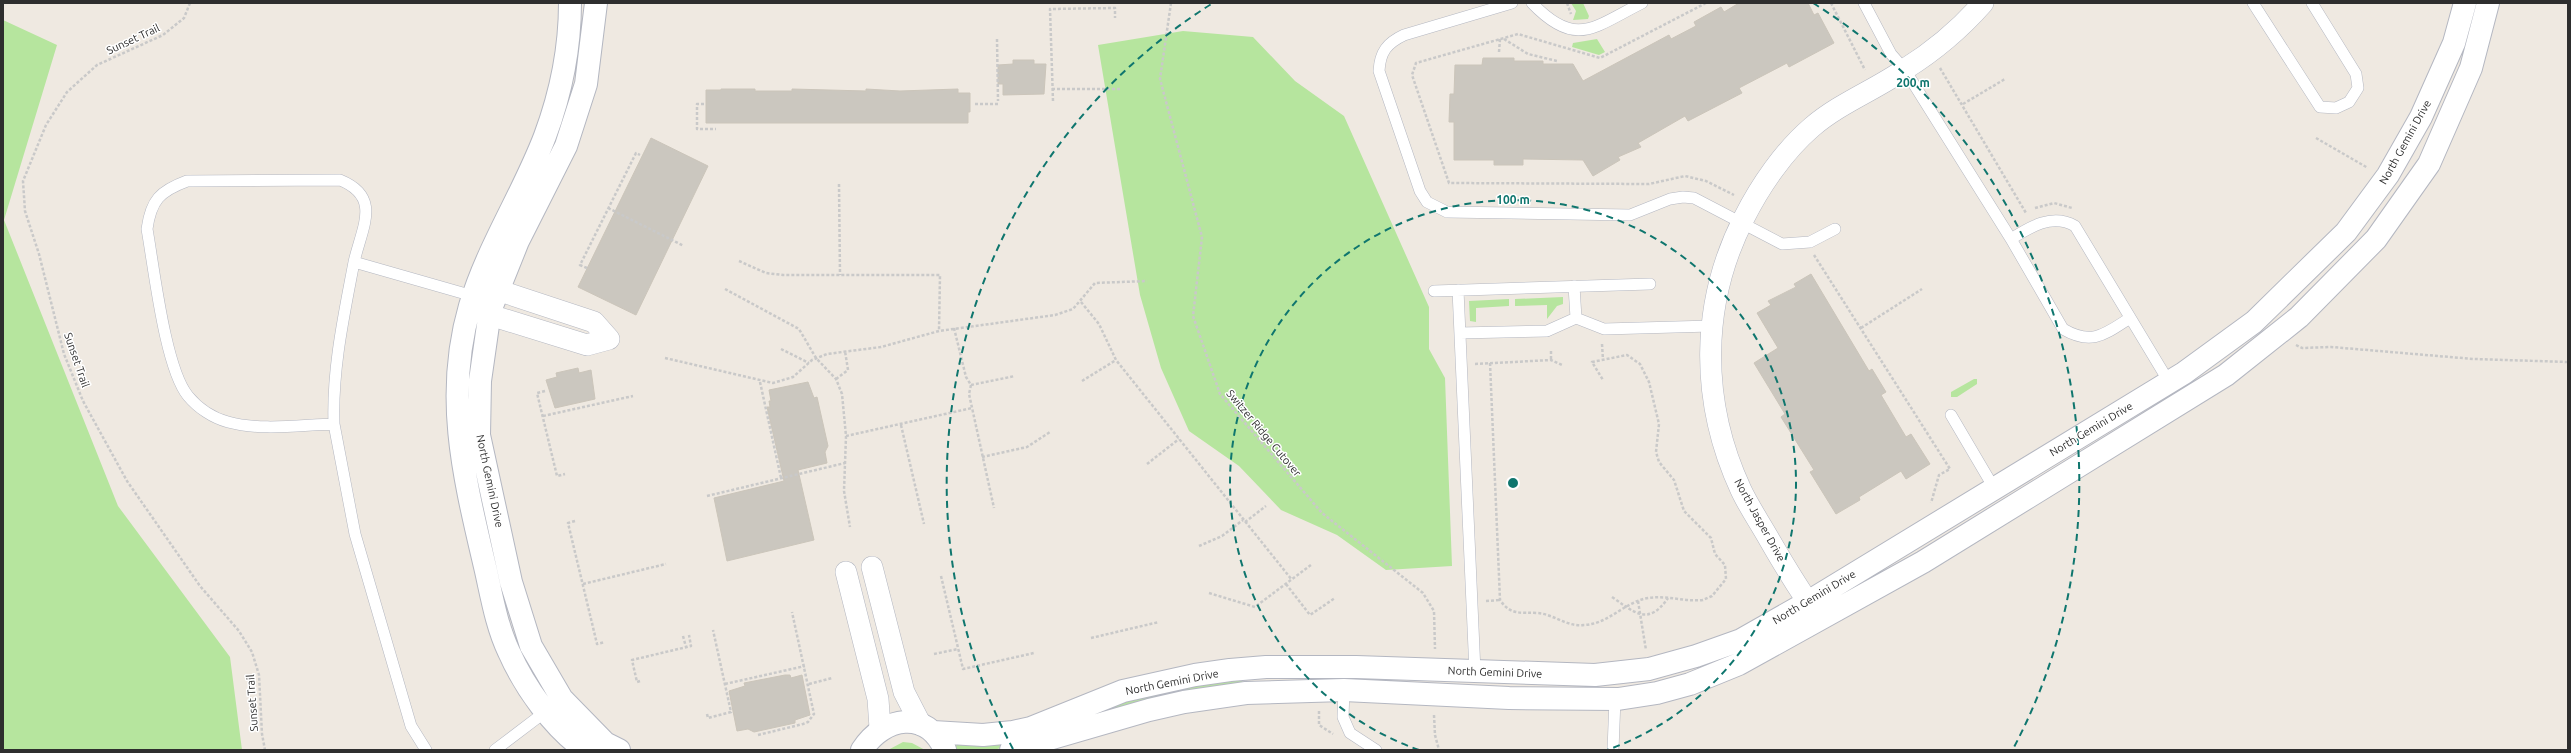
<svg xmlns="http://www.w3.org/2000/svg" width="2571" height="753" viewBox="0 0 2571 753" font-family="Ubuntu,sans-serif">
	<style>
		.green { fill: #b6e59e }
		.building { fill: #cbc7bf; stroke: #cbc5ba }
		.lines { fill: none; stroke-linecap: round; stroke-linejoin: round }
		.lane-casing { stroke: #b4b7c1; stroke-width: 12 }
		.street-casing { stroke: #b4b7c1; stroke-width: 22 }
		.secondary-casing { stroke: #b4b7c1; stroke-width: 24 }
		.path { stroke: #c9c9c9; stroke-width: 2.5; stroke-dasharray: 3 2; stroke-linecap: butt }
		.lane { stroke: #fff; stroke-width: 11 }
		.street { stroke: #fff; stroke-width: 21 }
		.secondary { stroke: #fff; stroke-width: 22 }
		.ring { fill: none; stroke: #0f766e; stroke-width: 2; stroke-dasharray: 7 5 }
		.labels { text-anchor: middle; stroke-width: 3; stroke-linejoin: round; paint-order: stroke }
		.street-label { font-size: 11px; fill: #2e2e2e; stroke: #fff }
		.centre { fill: #0f766e; stroke: #fff; stroke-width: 2 }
		.ring-label { font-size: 12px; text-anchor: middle; font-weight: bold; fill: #0f766e; stroke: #fff; stroke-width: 3; stroke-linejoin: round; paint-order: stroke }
	</style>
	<rect width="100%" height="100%" fill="#efe9e1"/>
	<path class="green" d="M1571 3H1583L1589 16 1588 19 1573 20 1576 11Z
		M3 20 57 45 4 220 118 506 230 657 242 750H3Z
		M1183 31 1253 37 1295 81 1344 116 1429 307V349L1445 378 1452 566 1386 570 1337 535 1281 510 1239 466 1189 431 1161 368 1140 295 1098 45Z
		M1597 39 1605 52 1599 55 1572 47 1573 43Z
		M1563 297V304L1557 306 1547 319V305L1515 306V299Z
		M1509 299V306L1476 308V322L1470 321 1469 301Z
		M1974 379H1977V384L1957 397H1951V392Z
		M1243 675V681L1240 683 1137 707 994 750H957L954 743 1090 708Z
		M903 742 912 743 925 750H888Z"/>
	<path class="building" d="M1739 3H1808L1814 15 1818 13 1834 43 1789 67 1787 63 1739 88 1742 93 1688 121 1685 116 1638 143 1641 147 1618 157 1620 160 1593 176 1583 160 1523 159V165H1494V160H1454V122H1449L1450 94H1454L1455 65H1482L1483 58H1514V61H1543V64H1573L1583 81 1669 35 1671 39 1696 26 1694 22 1721 7 1724 12Z
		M1013 60H1034V64H1046L1044 94 1003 95V84H998V65L1013 64Z
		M721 89H755V91H792V89L866 91V89L900 91 958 89V93H970V112H968V123H706V90H721Z
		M651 138 708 166 636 315 578 287Z
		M1811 274 1869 371 1872 369 1886 392 1881 395 1906 437 1911 434 1930 464 1906 479 1901 471 1859 497 1860 500 1836 514 1810 472 1814 470 1781 417 1785 414 1754 363 1778 348 1757 313 1771 305 1768 301 1796 287 1794 284Z
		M578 368 579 373 591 370 595 399 555 408 546 380 557 377 556 373Z
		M808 382 814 398 817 397 828 446 825 452 827 463 798 470 814 540 727 561 714 498 784 481 767 407H770L769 401H771L769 390Z
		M785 675H790L791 678 802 675 810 715 795 720V723L754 732 748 729 737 731 729 691 745 686 744 683Z"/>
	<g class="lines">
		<defs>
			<path id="lane" d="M1512 3 1404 35C1387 43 1380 52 1379 71L1420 191 1427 202 1447 212 1630 215 1670 199 1683 197 1694 198 1782 244 1810 242 1835 229
				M1532 3C1576 49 1594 27 1642 3
				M1864 3 1891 54 1905 70 2011 239C2030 227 2052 213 2075 226L2169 382
				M2253 3 2320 107 2336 108 2349 102 2358 88 2356 74 2312 3
				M2011 239 2063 329C2092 346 2105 334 2130 318
				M354 262C362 227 382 197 340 180L187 181C160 191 151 200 147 229 154 268 165 368 188 396 198 408 213 418 228 422 261 431 300 425 334 424 332 369 344 315 354 262L473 296
				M1574 286 1576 318
				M1458 290 1475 672
				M1434 291 1650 284
				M1460 333 1547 331 1576 318 1604 329 1711 326
				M1951 415 1994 488
				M334 424 355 534 411 726 426 750
				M1344 690 1343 717 1350 733 1376 750
				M495 750 549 709
				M1613 750 1615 699"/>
			<path id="street" d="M474 310 587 345 609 339 594 322 482 285
				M872 567 904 692 921 725
				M846 572 878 699 880 728
				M1818 616C1800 592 1784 565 1769 539 1760 523 1749 507 1741 490 1700 402 1700 304 1744 218 1760 186 1784 151 1812 127 1840 103 1875 90 1905 69 1934 51 1960 29 1983 3"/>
			<path id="secondary" d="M570 3C570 49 561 93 545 136 523 194 488 246 470 306 443 398 465 481 486 571 492 598 497 627 509 652 525 688 553 727 585 750
				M596 3 586 84 566 146 518 241 490 311 480 381 479 435 511 582 531 646 562 699 605 743 619 750
				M933 732 983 735 1013 732 1031 728 1123 691 1195 675 1230 670 1266 667H1356L1595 675 1649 669 1696 656 1741 640 1808 602 2184 373 2254 322 2346 232 2388 175 2421 117 2454 43 2465 3
				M862 750C884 716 927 709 945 750
				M1011 750 1149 710 1184 702 1246 693 1344 690 1509 698 1618 699 1657 693 1690 684 1739 664 1923 562 2226 375 2299 317 2376 239 2429 164 2471 68 2488 3"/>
		</defs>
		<use href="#lane" class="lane-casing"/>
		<use href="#street" class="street-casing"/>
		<use href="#secondary" class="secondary-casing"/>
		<path class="path" d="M190 3 184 18 163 35 97 65 67 92 46 125 23 181 25 211 39 254 64 354 83 401 127 481 200 586 239 631 252 652 259 675 262 734 265 750
			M1171 3 1160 79 1202 237 1193 316 1220 394 1322 513 1423 593 1434 611 1435 649
			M1567 3 1571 14
			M1706 3 1600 58 1518 34 1416 63 1412 75 1449 183 1649 184 1685 176 1706 181 1734 195
			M1831 3 1865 70
			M997 39 998 101
			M1504 39 1528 54 1557 61
			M1499 52 1500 39
			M1940 68 2026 213
			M1052 89H1120
			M1053 101 1050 9 1115 8V18
			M704 104H697V129H716
			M975 104H998
			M1963 104 2005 79
			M2316 138 2368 168
			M839 184 840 275
			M608 208 684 246
			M2035 208 2054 203 2072 208
			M1814 255 1950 469 1939 475 1931 503
			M739 261 766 273 783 275H940L939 331
			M587 268 580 265 636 153 640 155
			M725 289 799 329 816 358 836 379 842 394 846 436 844 491 850 527
			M1081 302 1099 324 1116 360 1292 580
			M954 328 966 377 971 385 969 394 994 508
			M1861 328 1922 289
			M1602 344 1603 360
			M2296 345 2302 348 2331 347 2474 359 2568 362
			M781 349 809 363
			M1551 351V360
			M665 358 773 383 793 377 812 360 827 354 881 347 939 331 1055 315 1073 309 1095 283 1147 281
			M1490 363 1500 600C1511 616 1521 612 1537 613 1554 614 1566 627 1584 625 1609 624 1624 602 1648 598 1667 595 1685 602 1703 600L1712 596 1726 579 1725 565 1715 554 1711 538 1684 511 1674 480 1659 462 1656 452 1659 424 1649 382 1640 364 1627 355 1592 362 1603 380
			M1475 364 1551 360 1562 365
			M836 379 848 370 845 351
			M1082 381 1116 360
			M760 382 781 478
			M971 385 1015 376
			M545 391 537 393 557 476 565 474
			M543 416 633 396
			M901 425 924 524
			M846 436 972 408
			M982 457 1027 447 1050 432
			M1147 464 1179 439
			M707 496 845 463
			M575 521 568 523 597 644 605 642
			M1245 522 1266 506
			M1199 546 1222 536 1243 520
			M941 576 963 669 1034 653
			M583 584 666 564
			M1286 584 1310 615 1335 598
			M1209 593 1255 607 1311 565
			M1612 597C1634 612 1648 627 1668 598
			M1486 601 1500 600
			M1638 601 1646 650
			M683 636 686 647
			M1091 638 1159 622
			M934 654 958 649
			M640 681 637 682 632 660 691 646 689 635
			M725 684 805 666
			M809 684 832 678
			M1319 711V725L1333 734
			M707 714 708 718 731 712 713 630
			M1434 715 1435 735 1439 750
			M758 735 803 724 808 722 814 714 792 612"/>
		<use href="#lane" class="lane"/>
		<use href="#street" class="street"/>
		<use href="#secondary" class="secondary"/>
	</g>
	<g class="ring">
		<path d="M1419 750A283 283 0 1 1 1607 750"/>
		<path d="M1013 749A566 566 0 0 1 1213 3M1813 3A566 566 0 0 1 2013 749"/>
	</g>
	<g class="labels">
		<g class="street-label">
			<text transform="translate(133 39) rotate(-25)" y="4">Sunset Trail</text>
			<text transform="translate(2405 142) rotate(-61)" y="4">North Gemini Drive</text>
			<text transform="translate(77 360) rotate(71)" y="4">Sunset Trail</text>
			<text transform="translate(2091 429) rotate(-31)" y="4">North Gemini Drive</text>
			<text transform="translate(1264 433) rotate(50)" y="4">Switzer Ridge Cutover</text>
			<text transform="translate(490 481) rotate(78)" y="4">North Gemini Drive</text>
			<text transform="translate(1760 520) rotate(61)" y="4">North Jasper Drive</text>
			<text transform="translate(1814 597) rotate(-31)" y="4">North Gemini Drive</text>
			<text transform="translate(1495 672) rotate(2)" y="4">North Gemini Drive</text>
			<text transform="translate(1172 682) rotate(-11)" y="4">North Gemini Drive</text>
			<text transform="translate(252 703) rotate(-94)" y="4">Sunset Trail</text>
		</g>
	</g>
	<circle cx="1513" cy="483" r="6" class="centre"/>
	<g class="ring-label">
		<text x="1913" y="87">200 m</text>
		<text x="1513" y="204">100 m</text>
	</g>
	<rect width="2571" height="753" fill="none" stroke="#2e2e2e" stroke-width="8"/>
</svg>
